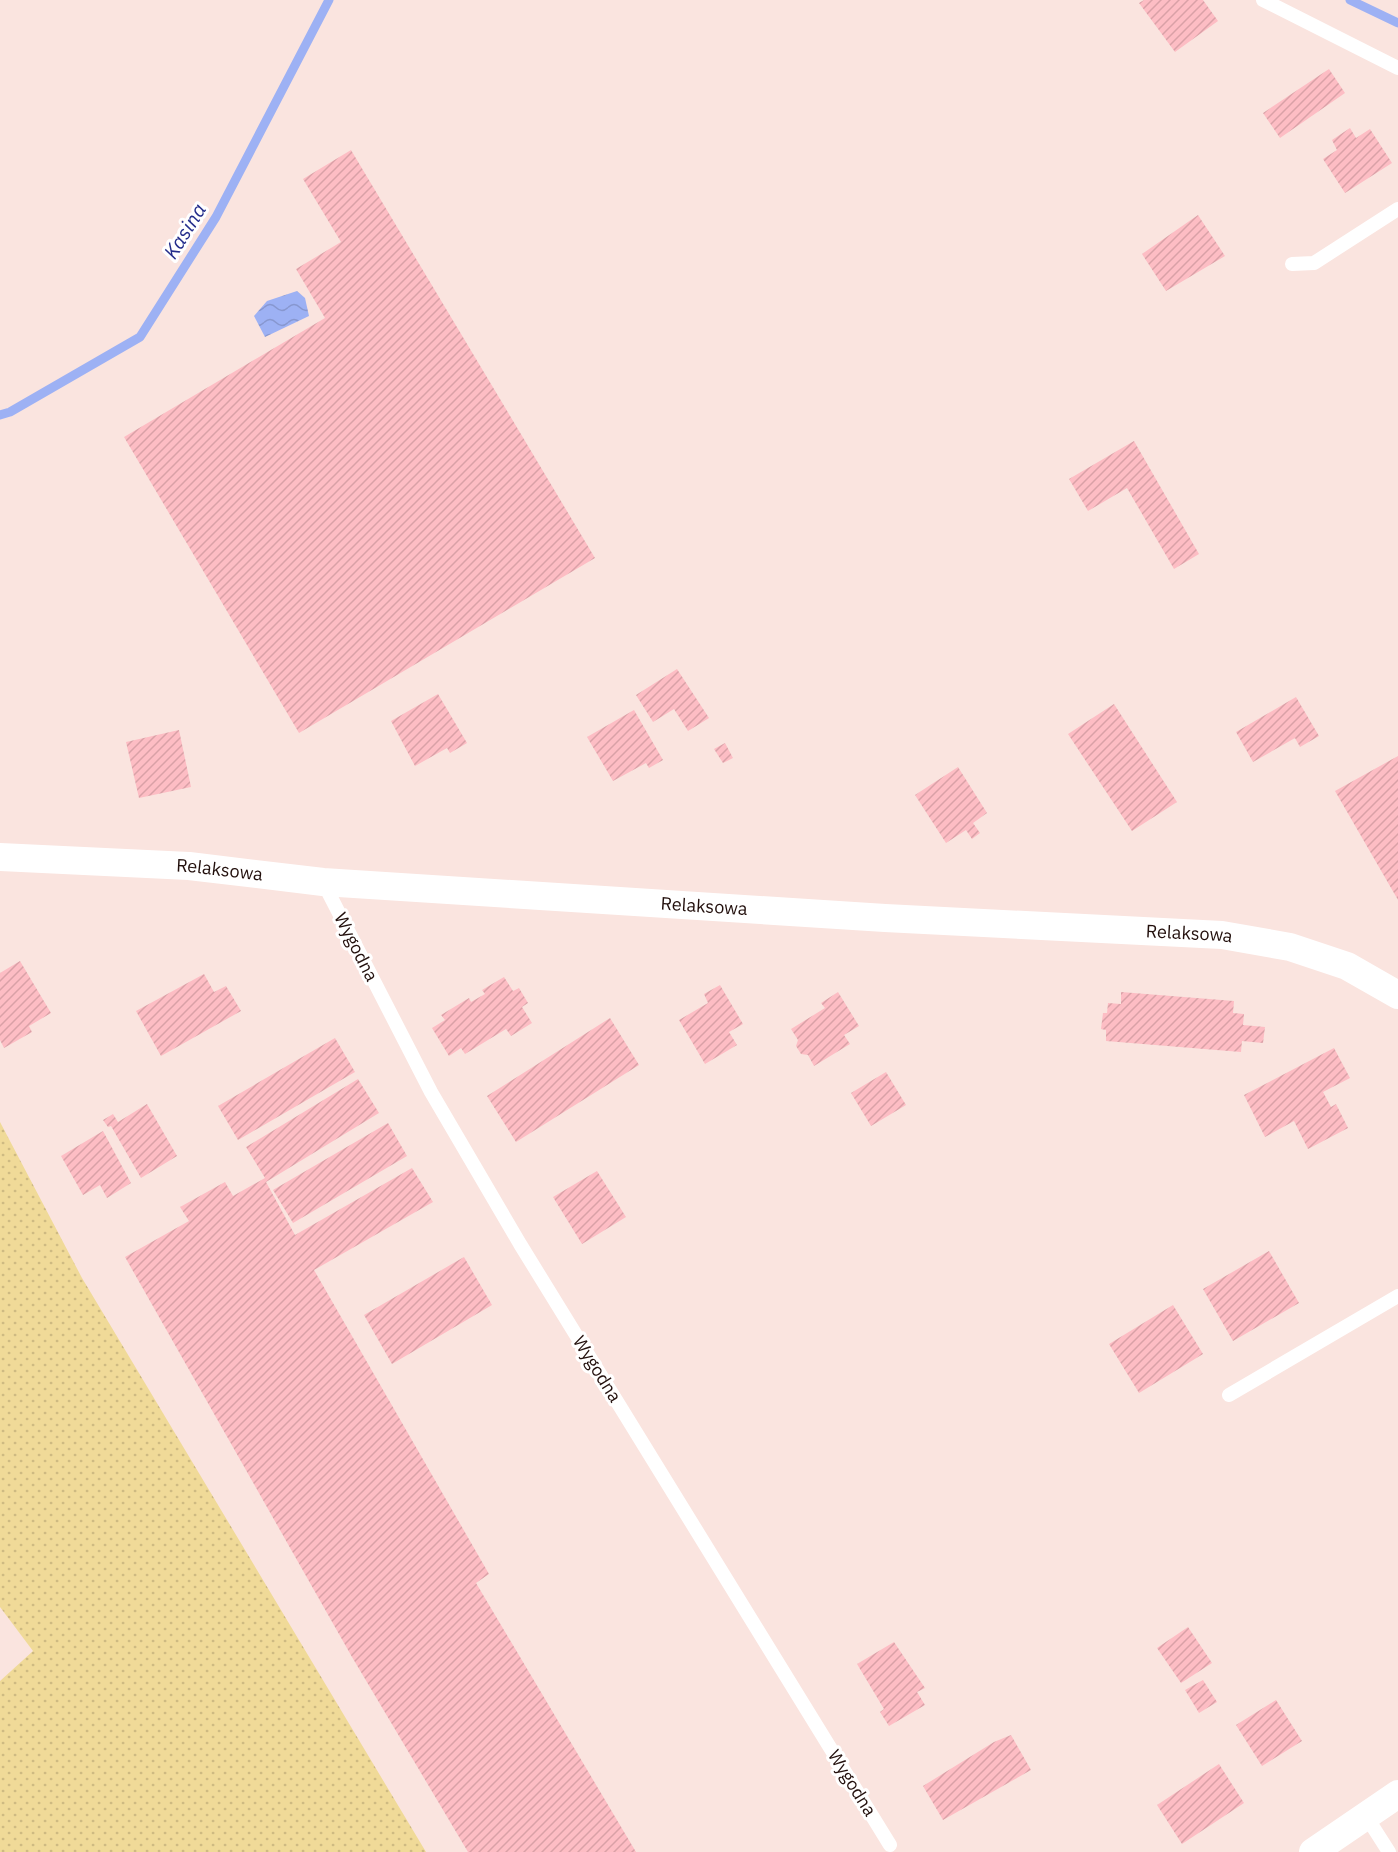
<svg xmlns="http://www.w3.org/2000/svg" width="1398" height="1852" viewBox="0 0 1398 1852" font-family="'IBM Plex Sans',sans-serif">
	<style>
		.grass { fill: url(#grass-dots) }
		.water { fill: url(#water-waves) }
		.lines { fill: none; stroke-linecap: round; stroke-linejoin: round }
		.stream { stroke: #9db1f4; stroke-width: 9 }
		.building { fill: url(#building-hatch) }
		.service { stroke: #fff; stroke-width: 14 }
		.minor { stroke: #fff; stroke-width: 28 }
		.labels { text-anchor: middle; stroke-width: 6; stroke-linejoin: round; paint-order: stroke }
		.street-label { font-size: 18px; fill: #220f0c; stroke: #fff }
		.water-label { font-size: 20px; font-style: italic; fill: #242d8b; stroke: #fff }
	</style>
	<defs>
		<pattern id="grass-dots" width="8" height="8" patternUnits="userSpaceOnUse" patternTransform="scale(1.5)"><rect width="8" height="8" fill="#f0da98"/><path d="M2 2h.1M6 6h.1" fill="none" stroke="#ceba82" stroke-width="1.8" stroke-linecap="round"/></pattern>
		<pattern id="water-waves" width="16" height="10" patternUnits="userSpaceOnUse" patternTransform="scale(1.5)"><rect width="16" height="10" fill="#9db1f4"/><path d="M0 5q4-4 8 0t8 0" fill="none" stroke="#8797d0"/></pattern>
		<pattern id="building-hatch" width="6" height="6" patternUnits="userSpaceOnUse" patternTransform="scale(1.5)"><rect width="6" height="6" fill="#fdbdc4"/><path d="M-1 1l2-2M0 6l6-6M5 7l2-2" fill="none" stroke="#d9a1a7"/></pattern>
	</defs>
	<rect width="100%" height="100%" fill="#fae4df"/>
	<path class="grass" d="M0 1122 82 1278 426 1852H0V1681L33 1651 0 1607Z"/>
	<path class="water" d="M297 291 305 298 309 316 265 337 254 316 267 301Z"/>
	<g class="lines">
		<path class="stream" d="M1350 0 1398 23
			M0 415 10 412 140 337 216 217 329 0"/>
	</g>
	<path class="building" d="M1144 0H1203L1218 21 1175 52 1139 3Z
		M1329 69 1345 93 1280 138 1263 113Z
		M1350 128 1356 138 1370 129 1392 163 1345 193 1323 159 1337 150 1332 140Z
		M351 150 595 558 299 733 124 437 325 318 296 269 341 242 303 179Z
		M1198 215 1225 256 1166 291 1142 254Z
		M1134 441 1199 554 1174 569 1127 488 1088 511 1069 479Z
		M677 669 709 718 688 731 674 709 653 722 636 695Z
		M438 694 467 743 450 753 447 748 415 766 391 721Z
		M1296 697 1319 736 1300 747 1295 738 1253 762 1236 732Z
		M1114 704 1177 802 1132 831 1068 734Z
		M634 710 663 760 649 768 646 763 613 781 587 737Z
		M179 730 191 787 139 798 126 742Z
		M725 743 733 758 723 763 714 749Z
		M1398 756V900L1335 791Z
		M958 767 987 813 973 823 980 833 972 839 966 830 946 843 915 795Z
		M20 961 51 1013 29 1026 32 1032 4 1048 0 1040V973Z
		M204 974 214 992 226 986 241 1011 161 1056 136 1011Z
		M504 977 513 991 519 988 528 1003 522 1007 532 1023 511 1036 506 1029 465 1054 461 1048 449 1056 432 1028 445 1020 441 1015 469 998 471 1002 485 994 482 990Z
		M720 985 743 1024 729 1032 737 1045 705 1064 679 1020 708 1003 704 994Z
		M838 992 859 1026 844 1035 850 1044 814 1066 808 1055 801 1054 796 1046 798 1040 791 1029 825 1008 821 1003Z
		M1121 992 1234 1001 1233 1013 1244 1014 1243 1025 1265 1027 1263 1043 1242 1041 1241 1052 1106 1041V1030L1101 1029 1103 1013H1107L1108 1003 1121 1004Z
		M610 1018 639 1065 516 1142 487 1096Z
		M335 1038 355 1072 238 1140 218 1106Z
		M1334 1048 1350 1078 1323 1092 1331 1107 1336 1104 1348 1128 1308 1149 1294 1121 1265 1137 1244 1095Z
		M886 1072 906 1105 871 1126 851 1093Z
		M358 1079 379 1113 266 1182 295 1235 412 1168 433 1202 314 1270 489 1574 476 1583 636 1852H468L352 1657 125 1257 189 1221 180 1207 225 1182 233 1196 265 1178 246 1147Z
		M147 1104 177 1156 141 1178 111 1126 108 1127 103 1120 113 1114 118 1122Z
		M388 1123 407 1156 293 1223 273 1190Z
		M103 1131 131 1183 107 1198 100 1185 83 1195 61 1156Z
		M597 1171 626 1217 582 1244 553 1197Z
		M1269 1251 1299 1303 1233 1341 1203 1289Z
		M464 1257 492 1305 392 1364 364 1315Z
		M1173 1305 1203 1354 1139 1393 1109 1344Z
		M1188 1627 1212 1663 1181 1683 1157 1648Z
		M894 1642 925 1688 917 1692 925 1705 889 1726 880 1712 884 1709 857 1664Z
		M1203 1680 1217 1702 1199 1713 1185 1690Z
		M1276 1700 1302 1741 1262 1766 1236 1725Z
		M1011 1735 1031 1770 943 1820 923 1786 994 1742Z
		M1219 1764 1244 1803 1182 1844 1157 1805Z"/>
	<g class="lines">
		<path class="service" d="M1263 0 1398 68
			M1292 264 1314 263 1398 209
			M323 882 431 1092 520 1244 890 1845
			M1229 1395 1398 1296
			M1366 1816 1389 1852"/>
		<g class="minor">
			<path id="s1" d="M0 857 189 866 323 882 885 918 1222 935 1290 947 1347 966 1398 995"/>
			<path d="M1313 1852 1398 1794"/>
		</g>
	</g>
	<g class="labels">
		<g class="street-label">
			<text dy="6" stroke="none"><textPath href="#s1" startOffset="220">Relaksowa</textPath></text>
			<text dy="6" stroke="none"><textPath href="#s1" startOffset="706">Relaksowa</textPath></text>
			<text dy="6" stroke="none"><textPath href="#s1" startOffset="1192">Relaksowa</textPath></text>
			<text transform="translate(356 947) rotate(63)" y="6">Wygodna</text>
			<text transform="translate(597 1369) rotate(58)" y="6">Wygodna</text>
			<text transform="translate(852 1783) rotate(58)" y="6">Wygodna</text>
		</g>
		<g class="water-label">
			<text transform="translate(185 231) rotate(-58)" y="7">Kasina</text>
		</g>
	</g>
</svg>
